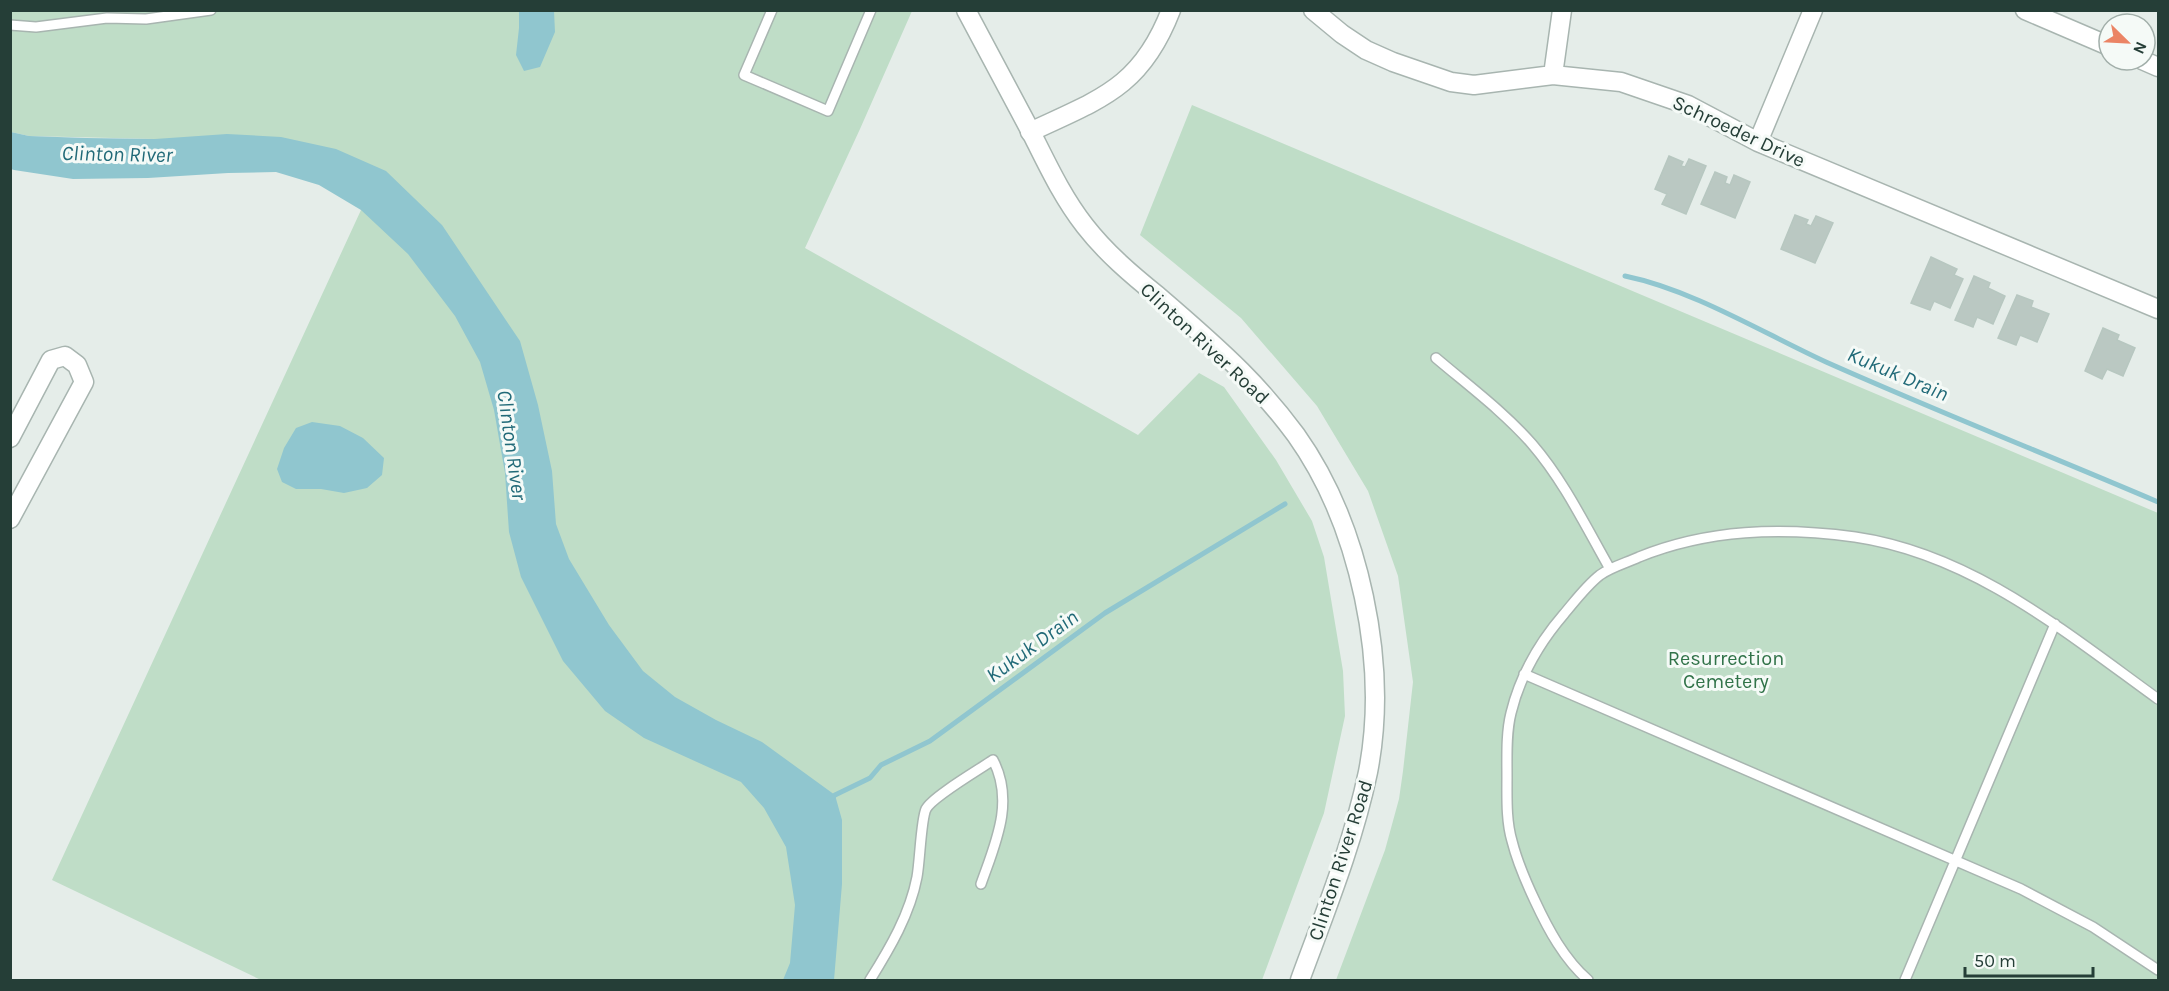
<svg xmlns="http://www.w3.org/2000/svg" width="2169" height="991" viewBox="0 0 2169 991" font-family="Karla,sans-serif">
	<style>
		.green { fill: #bfddc7 }
		.water { fill: #90c6cf }
		.lines { fill: none; stroke-linecap: round; stroke-linejoin: round }
		.stream { stroke: #90c6cf; stroke-width: 5 }
		.building { fill: #bac8c2; stroke: #b7c7c0; stroke-width: 1.5 }
		.service-casing { stroke: #a8b5b0; stroke-width: 12 }
		.minor-casing { stroke: #a8b5b0; stroke-width: 21 }
		.tertiary-casing { stroke: #a8b5b0; stroke-width: 21 }
		.service { stroke: #fff; stroke-width: 9 }
		.minor { stroke: #fff; stroke-width: 18 }
		.tertiary { stroke: #fff; stroke-width: 18 }
		.labels { text-anchor: middle; stroke-width: 6; stroke-linejoin: round; paint-order: stroke }
		.street-label { font-size: 20px; fill: #253e37; stroke: #f5faf7 }
		.park-label { font-size: 20px; fill: #317349; stroke: #f5faf7 }
		.water-label { font-size: 21px; font-style: italic; fill: #216a78; stroke: #f5faf7 }
	</style>
	<rect width="100%" height="100%" fill="#e5ede9"/>
	<path class="green" d="M11 11H912L860 129 805 248 1138 435 1199 373 1224 387 1276 460 1312 521 1324 557 1343 671 1345 716 1324 813 1262 980H261L52 880 361 210 385 172 155 139 29 136 11 132Z
		M1192 105 2158 513V980H1336L1385 850 1399 799 1403 771 1413 682 1398 576 1368 491 1317 406 1241 318 1140 235Z"/>
	<path class="water" d="M519 11H554L555 32 540 67 524 71 516 55 519 28Z
		M11 132 29 136 86 138 155 139 227 134 281 137 336 149 386 171 442 225 520 341 538 405 552 471 556 524 569 559 609 625 643 671 675 697 716 720 762 742 835 795 842 820V884L834 980H783L790 963 795 905 786 847 764 808 741 782 644 738 605 711 563 661 521 577 509 532 505 473 494 410 480 362 455 316 408 254 361 210 319 185 276 172 228 173 148 178 73 179 14 170 11 169Z
		M312 422 340 426 363 438 384 458 382 475 367 488 344 493 321 489H296L282 482 277 469 284 448 296 428Z"/>
	<g class="lines">
		<path class="stream" d="M1625 276C1693 290 1763 333 1826 362 1936 411 2048 455 2158 502
			M830 800 835 795 870 778 881 765 930 741 1105 613 1285 504"/>
	</g>
	<path class="building" d="M1669 156 1683 162 1681 166 1685 167 1689 159 1706 166 1686 214 1662 204 1667 194 1655 189Z
		M1715 172 1727 177 1725 183 1730 185 1734 175 1750 182 1735 218 1701 204Z
		M1795 215 1808 220 1806 224 1811 226 1816 216 1833 223 1815 263 1781 249Z
		M1931 257 1957 269 1954 275 1963 279 1950 308 1934 301 1930 310 1911 303Z
		M1974 276 1990 283 1988 288 2005 296 1993 324 1977 317 1973 327 1955 320Z
		M2017 295 2033 301 2031 307 2049 314 2037 342 2020 335 2016 345 1998 338Z
		M2103 328 2119 335 2117 340 2135 348 2123 376 2107 369 2102 379 2085 371Z"/>
	<g class="lines">
		<defs>
			<path id="service" d="M772 10 744 75 828 111 871 10
				M10 25 36 27 107 18 146 19 211 10
				M1436 358C1469 386 1504 412 1532 444 1564 481 1586 527 1610 569
				M1524 674 2021 889 2093 927 2158 970
				M870 980C890 948 910 914 917 877 920 861 921 819 926 809 932 797 980 769 993 760 1015 802 995 844 981 884
				M1588 980C1564 959 1548 929 1535 901 1526 882 1517 861 1512 841 1506 821 1507 797 1507 777 1507 756 1506 733 1511 713 1520 676 1539 643 1564 614 1575 601 1586 586 1600 575 1611 567 1626 563 1639 557 1708 529 1781 527 1855 537 1972 554 2065 632 2158 699
				M1905 980 2055 624"/>
			<path id="minor" d="M1313 10 1342 34 1366 50 1393 62 1451 82 1474 85 1553 75 1621 82 1688 105 1758 142 2158 309
				M2025 10 2109 46
				M2142 60 2158 67
				M1553 75 1562 10
				M1030 132C1100 99 1141 88 1171 10
				M1758 142 1813 10
				M10 438 51 360 65 356 77 365 84 382 10 519"/>
			<path id="tertiary" d="M966 10C988 52 1010 93 1032 134 1048 166 1063 198 1085 226 1106 253 1132 275 1158 296 1186 320 1215 345 1241 371 1261 391 1279 412 1296 435 1360 525 1389 664 1368 772 1353 844 1325 912 1300 980"/>
		</defs>
		<use href="#service" class="service-casing"/>
		<use href="#minor" class="minor-casing"/>
		<use href="#tertiary" class="tertiary-casing"/>
		<use href="#service" class="service"/>
		<use href="#minor" class="minor"/>
		<use href="#tertiary" class="tertiary"/>
	</g>
	<g class="labels">
		<g class="street-label">
			<text transform="translate(1739 131) rotate(25)" y="7">Schroeder Drive</text>
			<text transform="translate(1205 343) rotate(43)" y="7">Clinton River Road</text>
			<text transform="translate(1340 860) rotate(-72)" y="7">Clinton River Road</text>
		</g>
		<g class="park-label">
			<text x="1726" y="665">Resurrection<tspan x="1726" dy="23">Cemetery</tspan></text>
		</g>
		<g class="water-label">
			<text transform="translate(117 154) rotate(1)" y="7">Clinton River</text>
			<text transform="translate(1898 374) rotate(23)" y="7">Kukuk Drain</text>
			<text transform="translate(512 445) rotate(82)" y="7">Clinton River</text>
			<text transform="translate(1032 646) rotate(-36)" y="7">Kukuk Drain</text>
		</g>
	</g>
	<rect width="2169" height="991" fill="none" stroke="#253e37" stroke-width="24"/>
	<g transform="translate(2127 42) rotate(114)"><circle r="28" fill="#f5faf7" stroke="#a2afaa" stroke-width="1.5"/>
	<path d="M0-4.5L10 22L0 15L-10 22Z" fill="#eb8465"/>
	<text y="-9" font-size="16" font-weight="bold" text-anchor="middle" fill="#253e37">N</text>
	</g>
	<path d="M1965 967v9h128v-9" fill="none" stroke="#253e37" stroke-width="3"/>
	<text x="1974" y="967" font-size="18" fill="#253e37" stroke="#f5faf7" stroke-width="4.5" paint-order="stroke">50 m</text>
</svg>
